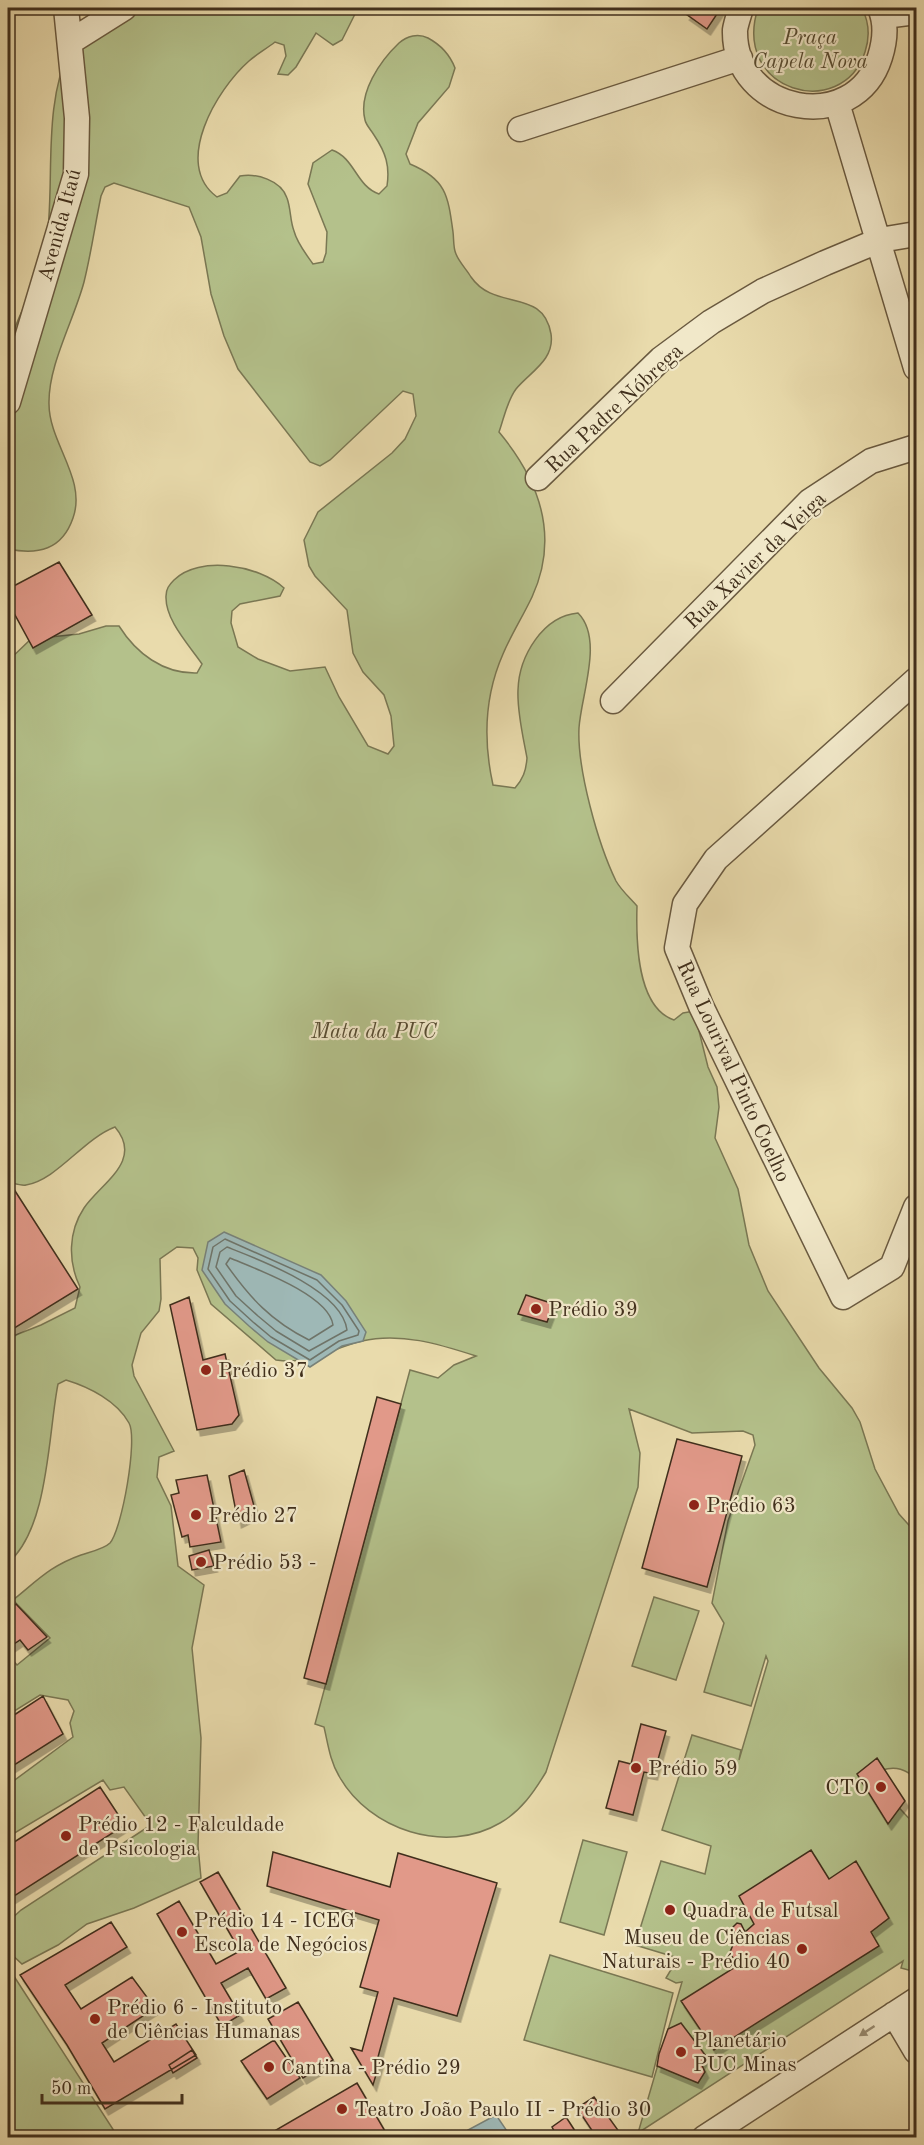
<svg xmlns="http://www.w3.org/2000/svg" width="924" height="2145" viewBox="0 0 924 2145" font-family="'Old Standard TT',serif">
	<style>
		.green { fill: #b4c18b; stroke: #7a7854; stroke-width: 1.5 }
		.water { fill: #9eb8b6; stroke: #788178; stroke-width: 1.5 }
		.lines { fill: none; stroke-linecap: round; stroke-linejoin: round }
		.shore { stroke: #6f7469; stroke-width: 1.5 }
		.building { fill: #e19989; stroke: #402f1c; stroke-width: 1.5; filter: url(#shadow) }
		.minor-casing { stroke: #6a5a40; stroke-width: 27 }
		.minor { stroke: #f1e8c9; stroke-width: 24 }
		.oneway { fill: #988c72 }
		.poi-dot { fill: #8f2418; stroke: #f1e8c9; stroke-width: 2 }
		.labels { text-anchor: middle; stroke-width: 4.5; stroke-linejoin: round; paint-order: stroke }
		.park-label { font-size: 21px; font-style: italic; fill: #574c32; stroke: #f1e8c9 }
		.street-label { font-size: 21px; fill: #402f1c; stroke: #f1e8c9 }
		.poi-label { font-size: 21px; fill: #402f1c; stroke: #f1e8c9; text-anchor: start }
	</style>
	<defs>
		<filter id="shadow"><feDropShadow dx="3.5" dy="6" stdDeviation="0" flood-color="#0004"/></filter>
	</defs>
	<rect width="100%" height="100%" fill="#e9dbac"/>
	<filter id="stains"><feTurbulence type="fractalNoise" baseFrequency=".00333" numOctaves="4"/><feColorMatrix values="0 0 0 0 .2 0 0 0 0 .09 0 0 0 0 .02 0 0 0 .5 -.17"/></filter>
	<radialGradient id="worn" r=".72"><stop offset=".6" stop-color="#630" stop-opacity="0"/><stop offset="1" stop-color="#630" stop-opacity=".3"/></radialGradient>
	<path class="green" d="M104 8H358L342 40 333 45 316 33 296 67 288 75 278 74 286 56 284 45 275 42C266 49 257 54 249 61 217 89 172 164 217 197L227 193 240 176C256 173 281 180 287 198 291 209 290 221 294 231 297 243 306 254 313 264L323 262 326 253 327 232 308 184 313 163 332 150C355 158 356 186 379 194L387 186C390 166 386 153 374 135 371 130 366 125 365 120 358 93 380 61 399 43 407 36 418 33 428 38 441 45 450 55 455 68L449 87 418 123 406 154 410 164C446 179 448 195 453 232 454 239 453 248 456 254 459 262 467 270 471 277 495 312 543 287 551 334 555 360 530 372 516 389 507 401 504 418 499 432 539 480 560 536 532 597 523 616 511 635 503 654 484 697 483 740 493 785L515 788C523 779 526 771 527 758 523 736 517 712 518 690 519 656 543 616 578 613 604 639 581 695 579 728 577 769 598 844 616 881 621 890 630 898 637 906 636 939 636 1007 674 1020L683 1013 694 1011 708 1067 717 1087 719 1107 715 1138 738 1189 749 1245 768 1291 819 1368 852 1408 860 1422 875 1469 899 1514 916 1533V1779C906 1769 896 1766 882 1770L879 1786 916 1826V1972L901 1968 903 1961 638 2133 682 1982 676 1983 666 1978 678 1958 635 1945 661 1861 705 1874 711 1846 662 1830 692 1735 741 1750 739 1760 768 1661 766 1656 751 1706 704 1692 724 1623 712 1603 728 1521 755 1445 753 1435 743 1431 692 1433 629 1409 640 1453 638 1487 546 1772C534 1792 521 1811 500 1823 446 1855 369 1830 339 1776 330 1761 328 1744 324 1727L315 1724 410 1370 438 1378 454 1365 476 1356C439 1344 400 1332 362 1341 329 1349 311 1365 276 1360L211 1304 197 1270 198 1258 193 1248 177 1247 160 1259 161 1299 159 1311 141 1333 132 1365 134 1376 174 1451 159 1457 157 1477 171 1506 178 1566 204 1585 192 1648 201 1738 198 1846 201 1878 134 1908 87 1924 58 1945 22 1964 8 1951V1922L21 1910 151 1825 124 1787 110 1790 103 1780 8 1837V1785L73 1737 70 1723 74 1711 68 1700 40 1695 8 1715V1655L17 1665 50 1638 13 1600C38 1580 50 1566 81 1555 90 1552 104 1549 110 1543 122 1529 138 1439 129 1423 117 1401 89 1387 66 1380L58 1384C48 1434 49 1528 8 1563V1464L10 1454 8 1430V1338L41 1325 75 1308 80 1287C68 1262 68 1232 84 1208 101 1183 144 1161 115 1127 83 1139 57 1180 26 1185 21 1186 13 1183 8 1182V661L31 639 79 634 106 626H119C136 653 163 674 197 673L202 664C189 645 165 620 166 596 166 589 169 585 174 580 199 555 259 565 284 588L280 596 240 604 232 611 231 623 238 647 258 659 290 671 325 667 339 697 368 746 388 754 394 746 391 716 384 695 363 672 353 653 347 610 315 576 309 566 304 540 318 512 392 453 405 439 416 416 413 394 403 391 330 460 320 466 310 462 238 369 224 336 211 294 201 237 189 207 114 183 105 187 101 196C95 225 91 254 84 282 74 320 48 365 49 404 49 443 87 479 73 518 62 550 38 555 8 549V389C10 381 14 371 14 363 14 351 10 343 14 331 22 305 39 284 45 256 57 186 40 112 71 45 77 32 94 19 104 8Z
		M758 8H862C869 22 870 37 865 52 842 122 731 92 758 8Z
		M654 1597 699 1611 676 1680 632 1666Z
		M583 1840 627 1852 604 1935 560 1922Z
		M550 1955 673 1993 652 2077 524 2040Z
		M8 1967 118 2137H8Z"/>
	<path class="water" d="M224 1232 321 1275 346 1301 366 1332 363 1341 342 1346 310 1367 268 1342 249 1326 225 1304 202 1270 208 1242Z
		M496 2115 511 2137H473L468 2130Z"/>
	<g class="lines">
		<path class="shore" d="M225 1239 317 1280 342 1305 359 1331 358 1335 339 1341 310 1360 271 1337 253 1322 230 1301 208 1269 213 1247Z
			M227 1247C260 1260 342 1290 347 1330L309 1351 276 1331 258 1316 236 1296 216 1267 220 1252Z
			M230 1258C256 1269 329 1295 333 1325L309 1340C271 1321 250 1298 226 1264Z"/>
	</g>
	<path class="building" d="M691 8H721L707 29 686 14Z
		M59 562 92 615 33 648 8 602V589Z
		M8 1180 78 1289 8 1332Z
		M526 1295 554 1304 547 1322 518 1314Z
		M189 1297 203 1360 225 1354 239 1415 232 1424 197 1430 170 1305Z
		M377 1397 401 1404 326 1684 304 1678Z
		M677 1439 742 1456 707 1587 642 1568Z
		M244 1470 256 1513 238 1522 229 1476Z
		M207 1475 221 1542 190 1547 188 1535 182 1537 171 1495 179 1493 176 1480Z
		M209 1550 214 1566 192 1570 189 1556Z
		M16 1604 47 1637 28 1650 20 1640 8 1648V1611Z
		M43 1696 63 1734 8 1769V1719Z
		M641 1724 666 1731 654 1774 644 1772 633 1815 606 1808 619 1761 631 1764Z
		M877 1758 905 1801 888 1824 857 1774Z
		M100 1787 125 1825 8 1900V1846Z
		M811 1850 829 1879 856 1861 889 1918 871 1932 879 1946 714 2050 681 2001 737 1966 730 1952 736 1938 733 1927 737 1923 741 1924 745 1932 754 1924 739 1896Z
		M273 1852 390 1887 398 1853 497 1883 457 2016 394 1998 378 2057 381 2058 373 2085 351 2048 362 2051 378 1992 360 1987 379 1920 267 1886Z
		M218 1872 286 1988 266 1999 248 1968 221 1983 240 2015 222 2026 157 1914 179 1901 216 1964 240 1951 200 1882Z
		M111 1922 127 1947 65 1985 81 2009 132 1977 155 2008 102 2043 114 2062 176 2024 196 2055 105 2109 67 2045 20 1975Z
		M298 2002 333 2060 303 2078 268 2019Z
		M681 2023 706 2056 701 2063 705 2072 698 2083 657 2066 659 2054 668 2029Z
		M274 2040 300 2078 267 2099 241 2061Z
		M192 2050 197 2058 173 2073 169 2065Z
		M357 2083 389 2138H280L276 2130Z
		M594 2097 620 2133 613 2138H597L577 2108Z
		M566 2117 577 2134 580 2138H558L552 2127Z"/>
	<g class="lines">
		<defs>
			<path id="minor" d="M741 8C739 15 736 23 735 30 733 114 855 137 880 57 885 41 887 24 880 8
				M884 16 916 12
				M70 42 124 8
				M837 103 916 368
				M520 129 740 58
				M8 402 76 174 77 118 66 8
				M538 478 661 359 711 322 763 291 825 263 880 240 916 234
				M916 680 716 859 685 904 677 948 701 1006 843 1297 892 1267 916 1207
				M613 701 810 501 871 461 916 447
				M894 2014 916 2051
				M704 2138 916 2000"/>
		</defs>
		<use href="#minor" class="minor-casing"/>
		<use href="#minor" class="minor"/>
	</g>
	<defs><path id="oneway-solid" d="M-6-.8H1V-3.2L6.5 0L1 3.2V.8H-6Z" transform="scale(1.5)"/></defs>
	<use class="oneway" href="#oneway-solid" transform="translate(867 2031) rotate(147)"/>
	<g class="poi-dot">
		<circle cx="536" cy="1309" r="6"/>
		<circle cx="206" cy="1370" r="6"/>
		<circle cx="694" cy="1505" r="6"/>
		<circle cx="196" cy="1515" r="6"/>
		<circle cx="201" cy="1562" r="6"/>
		<circle cx="636" cy="1768" r="6"/>
		<circle cx="881" cy="1787" r="6"/>
		<circle cx="66" cy="1836" r="6"/>
		<circle cx="670" cy="1910" r="6"/>
		<circle cx="182" cy="1932" r="6"/>
		<circle cx="802" cy="1949" r="6"/>
		<circle cx="95" cy="2019" r="6"/>
		<circle cx="681" cy="2052" r="6"/>
		<circle cx="269" cy="2067" r="6"/>
		<circle cx="342" cy="2109" r="6"/>
	</g>
	<g class="labels">
		<g class="park-label">
			<text x="810" y="44">Praça<tspan x="810" dy="24">Capela Nova</tspan></text>
			<text x="374" y="1038">Mata da PUC</text>
		</g>
		<g class="street-label">
			<text transform="translate(59 225) rotate(-75)" y="7">Avenida Itaú</text>
			<text transform="translate(614 408) rotate(-43)" y="7">Rua Padre Nóbrega</text>
			<text transform="translate(755 560) rotate(-44)" y="7">Rua Xavier da Veiga</text>
			<text transform="translate(734 1071) rotate(65)" y="7">Rua Lourival Pinto Coelho</text>
		</g>
		<g class="poi-label">
			<text x="548" y="1316">Prédio 39</text>
			<text x="218" y="1377">Prédio 37</text>
			<text x="706" y="1512">Prédio 63</text>
			<text x="208" y="1522">Prédio 27</text>
			<text x="213" y="1569">Prédio 53 -</text>
			<text x="648" y="1775">Prédio 59</text>
			<text x="869" y="1794" text-anchor="end">CTO</text>
			<text x="78" y="1831">Prédio 12 - Falculdade<tspan x="78" dy="24">de Psicologia</tspan></text>
			<text x="682" y="1917">Quadra de Futsal</text>
			<text x="194" y="1927">Prédio 14 - ICEG<tspan x="194" dy="24">Escola de Negócios</tspan></text>
			<text x="790" y="1944" text-anchor="end">Museu de Ciências<tspan x="790" dy="24">Naturais - Prédio 40</tspan></text>
			<text x="107" y="2014">Prédio 6 - Instituto<tspan x="107" dy="24">de Ciências Humanas</tspan></text>
			<text x="693" y="2047">Planetário<tspan x="693" dy="24">PUC Minas</tspan></text>
			<text x="281" y="2074">Cantina - Prédio 29</text>
			<text x="354" y="2116">Teatro João Paulo II - Prédio 30</text>
		</g>
	</g>
	<rect width="924" height="2145" fill="none" stroke="#e9dbac" stroke-width="30"/>
	<rect x="9" y="9" width="906" height="2127" fill="none" stroke="#402f1c" stroke-width="3"/>
	<rect x="15" y="15" width="894" height="2115" fill="none" stroke="#402f1c" stroke-width="1.5"/>
	<path d="M42 2094v9h140v-9" fill="none" stroke="#402f1c" stroke-width="3"/>
	<text x="51" y="2094" font-size="18" fill="#402f1c" stroke="#f1e8c9" stroke-width="4.5" paint-order="stroke">50 m</text>
	<rect width="100%" height="100%" filter="url(#stains)"/>
	<rect width="100%" height="100%" fill="url(#worn)"/>
</svg>
